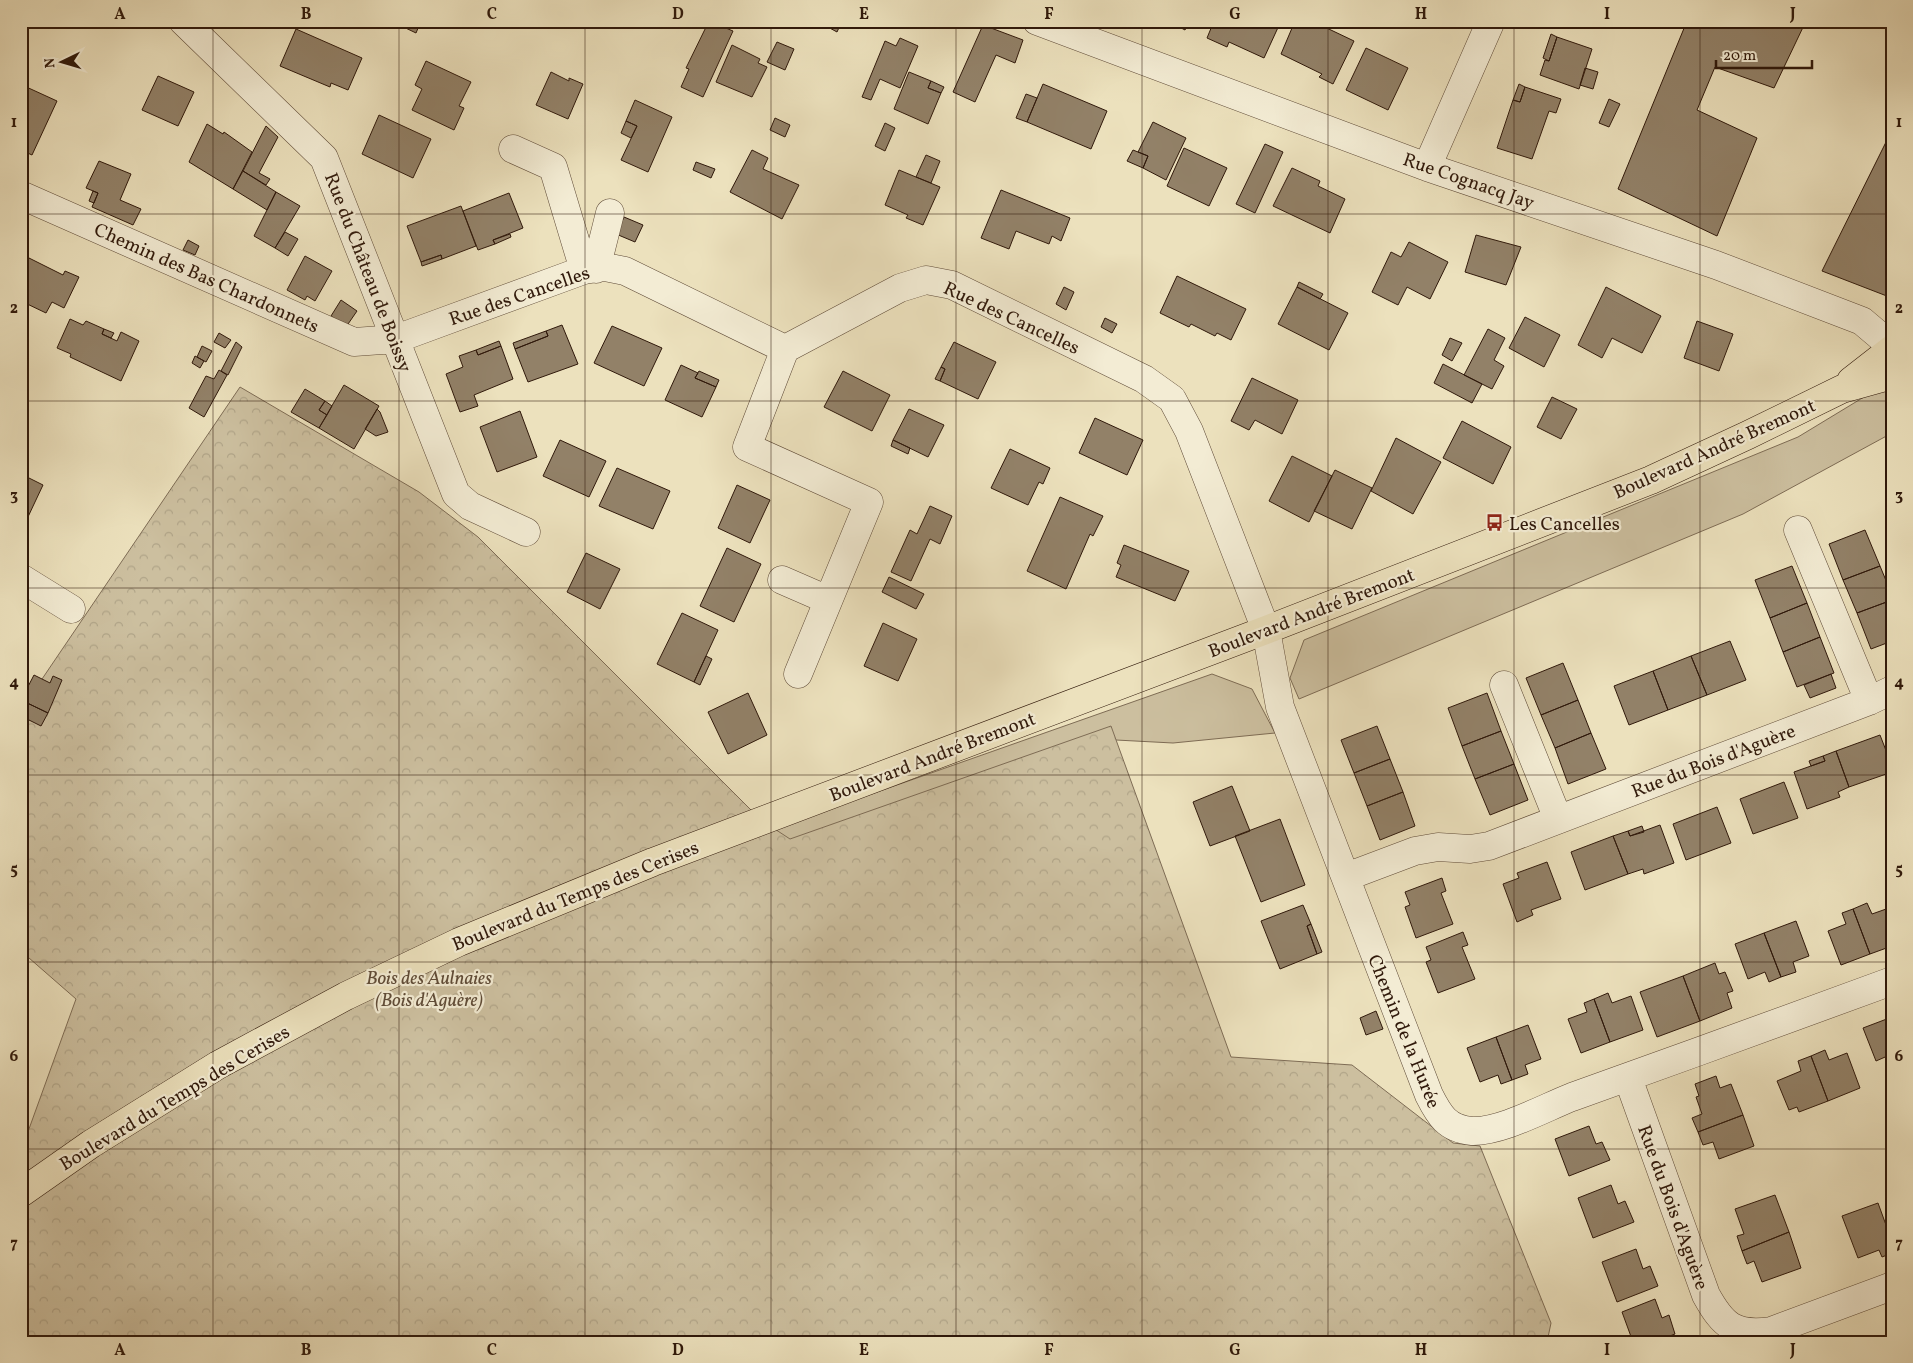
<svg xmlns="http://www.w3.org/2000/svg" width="1913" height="1363" viewBox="0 0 1913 1363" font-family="Vollkorn,serif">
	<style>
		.green { fill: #ccbf9f; stroke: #7e6c55 }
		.forest { fill: url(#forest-crowns); stroke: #7e6c55 }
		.building { fill: #928168; stroke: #30190b }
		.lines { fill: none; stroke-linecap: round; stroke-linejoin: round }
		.minor-casing { stroke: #5f4b38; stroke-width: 29 }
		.major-casing { stroke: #30190b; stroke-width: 29 }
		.minor { stroke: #f3ecd4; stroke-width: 28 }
		.major { stroke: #ece1bd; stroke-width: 28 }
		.grid { fill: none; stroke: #30190b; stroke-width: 1; stroke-opacity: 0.55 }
		.labels { text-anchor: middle; stroke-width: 4.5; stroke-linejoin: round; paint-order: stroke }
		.street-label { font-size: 19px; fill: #30190b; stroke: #f3ecd4 }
		.poi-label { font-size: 19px; fill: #30190b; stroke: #f3ecd4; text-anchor: start }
		.park-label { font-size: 19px; font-style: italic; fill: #5f4b37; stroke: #f3ecd4 }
		.neatline { fill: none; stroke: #30190b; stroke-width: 2 }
		.grid-label { font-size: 16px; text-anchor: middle; font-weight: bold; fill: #30190b }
	</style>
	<defs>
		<pattern id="forest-crowns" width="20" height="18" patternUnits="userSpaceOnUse" patternTransform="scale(1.25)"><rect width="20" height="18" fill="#ccbf9f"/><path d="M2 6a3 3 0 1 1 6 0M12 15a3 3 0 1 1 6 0" fill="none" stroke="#b0a488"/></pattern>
	</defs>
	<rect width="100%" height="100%" fill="#ece1bd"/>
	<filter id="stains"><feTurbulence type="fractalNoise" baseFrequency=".004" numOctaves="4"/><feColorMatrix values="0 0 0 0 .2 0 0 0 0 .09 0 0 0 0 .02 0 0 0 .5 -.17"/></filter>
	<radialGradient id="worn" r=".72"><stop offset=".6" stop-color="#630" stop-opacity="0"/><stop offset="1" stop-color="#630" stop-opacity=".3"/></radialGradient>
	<path class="green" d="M1892 380V433L1743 514 1299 699 1290 678 1304 640 1798 437Z
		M1212 674 1252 689 1275 733 1173 743 1116 740 21 1210 792 822Z"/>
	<path class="forest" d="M240 387 419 492 478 537 761 820 790 839 1111 726 1231 1057 1352 1065 1453 1143 1480 1146 1551 1323 1547 1342H21V1151L76 999 21 951V710Z"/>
	<path class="building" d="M391 21H421L416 33Z
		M709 21 733 31 703 97 681 87 689 69 686 68Z
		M817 21H842L837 32Z
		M1168 21H1179L1187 26 1185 30Z
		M1214 21H1281L1264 58 1229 42 1227 47 1207 38Z
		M1295 21H1312L1354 41 1333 84 1319 77 1322 74 1281 54Z
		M1593 21H1611L1609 27Z
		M1687 21H1806L1774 88 1715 67 1697 110 1757 138 1717 236 1618 189Z
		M983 25 1023 40 1015 63 996 55 975 102 953 92Z
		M296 29 362 58 348 90 331 83 330 87 280 66Z
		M1551 34 1557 37 1549 61 1543 58Z
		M1557 37 1592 49 1579 89 1540 75 1545 60 1549 61Z
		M900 38 918 46 900 88 880 79 871 100 862 97 885 41 896 46Z
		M777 42 794 49 785 70 767 62Z
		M732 45 760 59 758 63 767 67 752 97 716 82Z
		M1366 48 1408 68 1388 110 1346 90Z
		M426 61 471 82 459 106 464 108 454 130 412 110 422 89 415 85Z
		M1585 68 1598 72 1593 89 1580 85Z
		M551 72 569 81V78L583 84 568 119 536 105Z
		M909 72 931 81 928 88 941 93 928 124 894 109Z
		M158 76 194 92 178 126 142 110Z
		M931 81 944 87 941 93 928 88Z
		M1043 84 1107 111 1091 149 1027 122Z
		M1519 84 1525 87 1520 102 1513 100Z
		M22 85 57 101 32 155 21 150Z
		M1525 87 1561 99 1556 113 1549 111 1532 159 1497 148 1513 100 1520 102Z
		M1026 94 1037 98 1027 122 1016 118Z
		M1609 99 1620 104 1609 127 1599 123Z
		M635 100 672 117 648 172 621 160 637 126 626 121Z
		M379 115 431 139 413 178 362 154Z
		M775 118 790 125 785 137 770 130Z
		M626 121 637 126 631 138 621 133Z
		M1153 122 1186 138 1166 180 1143 168 1148 156 1138 152Z
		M885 123 895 128 885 151 875 146Z
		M207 124 223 134 224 132 252 152 233 189 189 162Z
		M266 126 278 137 259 173 270 179 266 185 243 171Z
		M1892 130V298L1822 271Z
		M1265 144 1283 152 1255 213 1236 204Z
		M1184 148 1227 168 1209 206 1167 186Z
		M752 150 768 158 763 169 799 185 782 219 730 192Z
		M1133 150 1148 156 1143 168 1127 161Z
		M926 155 940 161 931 183 916 177Z
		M99 161 131 174 120 200 141 209 133 225 92 207 98 193 86 188Z
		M696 162 715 169 711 178 693 170Z
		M1292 168 1320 181 1318 186 1345 199 1330 233 1273 206Z
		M899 170 940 187 923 225 906 218 908 215 885 205Z
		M243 171 276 192 267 210 233 189Z
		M1001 190 1070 218 1061 241 1052 236 1049 244 1016 231 1009 249 981 238Z
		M93 191 98 193 94 203 89 201Z
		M276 192 300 206 275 248 254 236Z
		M509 193 523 228 493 240 495 244 478 250 463 211Z
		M461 206 476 246 442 259 441 255 421 262 407 226Z
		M624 217 643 225 635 242 616 234Z
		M285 232 298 239 288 256 275 248Z
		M510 234 511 237 495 244 493 240Z
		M1476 235 1521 247 1506 285 1465 272Z
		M188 240 199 246 195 255 183 250Z
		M1409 242 1448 262 1430 299 1407 287 1398 305 1372 292 1391 252 1401 257Z
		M441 255 442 259 422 266 421 262Z
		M305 256 332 271 315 301 307 296 305 300 287 290Z
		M29 258 63 275 65 271 79 277 64 308 52 302 46 313 21 301V273Z
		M1177 276 1246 309 1231 340 1217 333 1215 336 1191 324 1189 327 1160 313Z
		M1299 282 1323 294 1320 299 1297 287Z
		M1064 287 1074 292 1066 310 1056 304Z
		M1297 287 1348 313 1329 350 1278 324Z
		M1606 287 1661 316 1642 353 1612 338 1602 358 1578 345Z
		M341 300 357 311 346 327 331 316Z
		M1525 317 1560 335 1544 367 1509 348Z
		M1105 318 1117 324 1112 333 1101 327Z
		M70 319 83 325 86 321 104 329 102 334 117 341 121 332 139 341 121 381 70 357 71 354 57 348Z
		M1697 321 1733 334 1719 371 1684 358Z
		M562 325 578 364 528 382 515 349 548 336 546 331Z
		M612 326 662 348 644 386 594 363Z
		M104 329 114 333 111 338 102 334Z
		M1488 329 1505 338 1494 360 1504 366 1492 389 1464 375Z
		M546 331 548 336 515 349 513 343Z
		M219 333 231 340 225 348 214 342Z
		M1450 338 1462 343 1452 361 1442 355Z
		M499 341 501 346 478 355 476 350Z
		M236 342 242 347 228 375 221 371Z
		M954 342 996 362 978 399 940 381 945 369 941 367Z
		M202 346 212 351 206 362 197 357Z
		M501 346 513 379 474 395 478 406 460 412 446 374 463 367 459 356 476 350 478 355Z
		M195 356 204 361 200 368 192 363Z
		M1443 364 1482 384 1472 403 1434 383Z
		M681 365 698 373 695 378 716 387 702 417 665 400Z
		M941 367 945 369 940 381 935 379Z
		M219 370 227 375 204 417 189 408 206 376 214 379Z
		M699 371 719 380 716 387 695 378Z
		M843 371 890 395 872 431 824 407Z
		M1252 378 1298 400 1282 434 1255 420 1249 430 1231 421Z
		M344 385 379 406 354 449 319 428Z
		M305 389 325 401 319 410 327 415 319 428 291 412Z
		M1552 397 1577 409 1561 439 1537 427Z
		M325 401 332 406 327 415 319 410Z
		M377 409 380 412 388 432 376 436 365 429Z
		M909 409 944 425 928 457 893 440Z
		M520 411 537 457 497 472 480 427Z
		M1095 418 1143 440 1127 475 1079 453Z
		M1462 421 1511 447 1493 484 1443 458Z
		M1396 438 1441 462 1413 514 1371 491Z
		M560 440 606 461 589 497 543 476Z
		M893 440 910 448 908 454 891 446Z
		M1010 449 1050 468 1043 484 1039 482 1028 505 991 488Z
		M1292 456 1332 476 1309 522 1269 501Z
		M617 468 670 491 653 529 599 506Z
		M1335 470 1372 488 1352 529 1314 511Z
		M21 474 43 485 27 519 21 516Z
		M737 485 770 500 750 543 718 528Z
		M1060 497 1103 516 1093 536 1090 534 1066 589 1027 571Z
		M930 506 952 516 940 544 930 539 911 581 891 572 910 530 917 534Z
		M1865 530 1880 566 1843 580 1829 544Z
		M1124 545 1189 571 1175 601 1116 577 1121 565 1117 563Z
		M727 548 761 564 734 622 700 606Z
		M586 553 620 569 600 609 567 592Z
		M1792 566 1807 603 1770 618 1755 580Z
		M1880 566 1892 595V600L1857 613 1843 580Z
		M889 577 924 594 916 609 882 592Z
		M1892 600V641L1871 649 1857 613Z
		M1807 603 1820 637 1783 652 1770 618Z
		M682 613 718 630 694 682 657 664Z
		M883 623 917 639 898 681 864 666Z
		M1820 637 1834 673 1797 687 1783 652Z
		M1730 641 1746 680 1707 695 1691 656Z
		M706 656 712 659 700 685 694 682Z
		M1691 656 1707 695 1668 710 1653 671Z
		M1563 663 1578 700 1541 715 1526 678Z
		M1653 671 1668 710 1629 725 1614 686Z
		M1831 674 1836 688 1810 698 1804 685Z
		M34 675 50 683 53 676 62 680 48 713 21 700Z
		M748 693 767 735 728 754 708 712Z
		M1487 693 1501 731 1462 746 1448 708Z
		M21 700 48 713 41 726 21 716Z
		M1578 700 1591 733 1555 748 1541 715Z
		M1377 726 1390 759 1354 773 1341 740Z
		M1501 731 1514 764 1475 779 1462 746Z
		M1591 733 1606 769 1568 784 1555 748Z
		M1880 735 1892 766V772L1849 787 1836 751Z
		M1836 751 1849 787 1838 792 1840 797 1807 809 1794 772 1825 761 1823 756Z
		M1823 756 1825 761 1811 766 1809 761Z
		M1390 759 1403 792 1367 806 1354 773Z
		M1514 764 1528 800 1490 815 1475 779Z
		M1784 782 1798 818 1753 834 1740 799Z
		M1232 786 1250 831 1210 846 1193 802Z
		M1403 792 1415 826 1380 840 1367 806Z
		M1717 807 1731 843 1686 860 1673 824Z
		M1280 819 1305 885 1261 902 1235 836Z
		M1660 825 1674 863 1644 874 1643 869 1628 874 1613 836 1628 831 1630 836Z
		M1642 826 1644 832 1630 836 1628 831Z
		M1613 836 1628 874 1585 890 1571 852Z
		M1547 862 1561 899 1531 910 1533 915 1517 922 1503 884 1519 878 1517 873Z
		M1442 878 1446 891 1441 893 1453 924 1416 938 1405 907 1410 905 1405 892Z
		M1867 903 1872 914 1889 908 1892 914V946L1870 954 1853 909Z
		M1303 905 1311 924 1307 926 1317 954 1280 969 1261 921Z
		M1853 909 1870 954 1841 965 1828 931 1846 924 1842 913Z
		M1796 921 1809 956 1793 962 1796 972 1781 977 1764 933Z
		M1311 924 1322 952 1317 954 1307 926Z
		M1463 932 1468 945 1462 947 1475 979 1438 993 1426 962 1431 960 1426 947Z
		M1764 933 1781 977 1769 982 1765 972 1748 979 1735 944Z
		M1715 963 1719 974 1725 972 1733 991 1727 993 1732 1008 1700 1021 1683 976Z
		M1683 976 1700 1021 1657 1037 1640 992Z
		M1608 993 1612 1003 1631 996 1643 1030 1610 1042 1594 999Z
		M1594 999 1610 1042 1581 1053 1568 1019 1587 1012 1584 1003Z
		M1376 1011 1383 1029 1366 1035 1360 1018Z
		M1892 1017V1054L1876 1061 1863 1028Z
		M1528 1025 1541 1059 1525 1065 1528 1074 1512 1080 1496 1037Z
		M1496 1037 1512 1080 1501 1084 1498 1075 1480 1082 1467 1048Z
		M1825 1050 1829 1060 1847 1053 1860 1088 1828 1101 1811 1056Z
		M1811 1056 1828 1101 1799 1112 1797 1107 1789 1110 1777 1081 1801 1071 1798 1061Z
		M1716 1076 1720 1088 1731 1084 1743 1115 1698 1132 1692 1118 1702 1114 1696 1097 1699 1096 1695 1084Z
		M1743 1115 1754 1146 1719 1159 1713 1142 1703 1145 1698 1132Z
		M1589 1126 1596 1144 1602 1142 1610 1160 1569 1176 1555 1139Z
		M1611 1185 1618 1204 1625 1201 1634 1222 1593 1238 1578 1198Z
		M1775 1195 1789 1232 1742 1251 1737 1236 1744 1234 1735 1209Z
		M1878 1203 1886 1225 1892 1223V1253L1882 1257 1879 1250 1858 1258 1842 1216Z
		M1789 1232 1801 1268 1762 1282 1754 1261 1747 1264 1742 1251Z
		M1636 1249 1643 1269 1650 1266 1658 1286 1617 1302 1602 1262Z
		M1655 1299 1662 1318 1669 1315 1675 1334 1654 1342H1633L1622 1312Z"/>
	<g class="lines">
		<defs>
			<path id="minor" d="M183 21 324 158 456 494 470 506 526 532
				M1037 21 1427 167 1716 265 1862 321 1888 343 1892 351
				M513 149 553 167 584 270
				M1427 167 1491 21
				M21 195 354 342 396 339 584 270 605 267 625 271 785 349 900 288 926 280 952 285 1144 379 1172 399 1189 431 1266 630 1280 707 1429 1095C1439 1115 1447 1129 1472 1131 1501 1132 1544 1108 1572 1097 1679 1059 1785 1020 1892 981
				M596 269 610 213
				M785 349 747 447 869 502 798 674
				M1798 530 1869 701
				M21 578 71 609
				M782 580 828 600
				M1504 685 1558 819
				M1346 877 1415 851 1438 847 1470 849 1489 846 1869 701 1892 690
				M1628 1078 1706 1295C1723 1326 1735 1336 1771 1331L1892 1286"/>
			<path id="major" d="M1851 381 1892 349
				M21 1193 91 1144 218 1065 346 996 459 942 653 862 1266 630 1651 480 1748 435 1842 389 1885 377 1892 373"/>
		</defs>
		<use href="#minor" class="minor-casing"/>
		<use href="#major" class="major-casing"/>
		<use href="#minor" class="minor"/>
		<use href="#major" class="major"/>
	</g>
	<path class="grid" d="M213 21V1342M399 21V1342M585 21V1342M771 21V1342M956 21V1342M1142 21V1342M1328 21V1342M1514 21V1342M1700 21V1342M21 214H1892M21 401H1892M21 588H1892M21 775H1892M21 962H1892M21 1149H1892"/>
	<defs>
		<symbol id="bus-bare" viewBox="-9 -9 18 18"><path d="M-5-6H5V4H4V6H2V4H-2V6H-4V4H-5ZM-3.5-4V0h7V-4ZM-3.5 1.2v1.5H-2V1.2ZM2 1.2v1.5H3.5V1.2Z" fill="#8f2418" stroke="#f3ecd4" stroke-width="2.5" paint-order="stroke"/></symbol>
	</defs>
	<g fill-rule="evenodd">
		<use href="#bus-bare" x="1482" y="510" width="25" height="25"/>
	</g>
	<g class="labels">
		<g class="street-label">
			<text transform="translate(1469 180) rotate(19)" y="7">Rue Cognacq Jay</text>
			<text transform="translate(369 272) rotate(69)" y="7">Rue du Château de Boissy</text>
			<text transform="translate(207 277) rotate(24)" y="7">Chemin des Bas Chardonnets</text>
			<text transform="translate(519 295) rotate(-19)" y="7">Rue des Cancelles</text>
			<text transform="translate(1012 317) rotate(25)" y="7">Rue des Cancelles</text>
			<text transform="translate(1714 448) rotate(-24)" y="7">Boulevard André Bremont</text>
			<text transform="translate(1311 612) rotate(-21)" y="7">Boulevard André Bremont</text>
			<text transform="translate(932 756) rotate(-21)" y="7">Boulevard André Bremont</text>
			<text transform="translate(1713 760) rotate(-21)" y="7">Rue du Bois d'Aguère</text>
			<text transform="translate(575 895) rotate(-22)" y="7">Boulevard du Temps des Cerises</text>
			<text transform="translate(1405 1031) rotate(68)" y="7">Chemin de la Hurée</text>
			<text transform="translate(174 1097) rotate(-31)" y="7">Boulevard du Temps des Cerises</text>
			<text transform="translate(1674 1207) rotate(70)" y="7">Rue du Bois d'Aguère</text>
		</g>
		<g class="poi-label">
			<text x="1509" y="530">Les Cancelles</text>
		</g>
		<g class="park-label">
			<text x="429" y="984">Bois des Aulnaies<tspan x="429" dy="22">(Bois d'Aguère)</tspan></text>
		</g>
	</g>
	<rect width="1913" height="1363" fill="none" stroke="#ece1bd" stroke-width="55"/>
	<g transform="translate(62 62) rotate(265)" stroke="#f3ecd4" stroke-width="4" paint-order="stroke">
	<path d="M0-4L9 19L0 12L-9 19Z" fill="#30190b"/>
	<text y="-8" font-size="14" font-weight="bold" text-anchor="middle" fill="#30190b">N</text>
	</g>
	<path d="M1716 60v8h96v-8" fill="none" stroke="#30190b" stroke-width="2.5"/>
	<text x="1723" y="60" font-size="15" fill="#30190b" stroke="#f3ecd4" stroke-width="4" paint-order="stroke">20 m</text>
	<rect x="28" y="28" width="1858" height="1308" class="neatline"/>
	<g class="grid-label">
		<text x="120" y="19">A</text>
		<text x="306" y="19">B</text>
		<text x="492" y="19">C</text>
		<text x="678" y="19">D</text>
		<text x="864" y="19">E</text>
		<text x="1049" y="19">F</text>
		<text x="1235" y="19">G</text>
		<text x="1421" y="19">H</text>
		<text x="1607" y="19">I</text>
		<text x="1793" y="19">J</text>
		<text x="14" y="127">1</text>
		<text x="1899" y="127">1</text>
		<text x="14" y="313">2</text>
		<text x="1899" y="313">2</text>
		<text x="14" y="500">3</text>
		<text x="1899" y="500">3</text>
		<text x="14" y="687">4</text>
		<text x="1899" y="687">4</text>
		<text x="14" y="874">5</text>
		<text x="1899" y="874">5</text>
		<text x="14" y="1061">6</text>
		<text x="1899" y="1061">6</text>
		<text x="14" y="1248">7</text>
		<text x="1899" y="1248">7</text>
		<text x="120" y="1355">A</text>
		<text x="306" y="1355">B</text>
		<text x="492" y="1355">C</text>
		<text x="678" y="1355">D</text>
		<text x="864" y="1355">E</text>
		<text x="1049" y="1355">F</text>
		<text x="1235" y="1355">G</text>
		<text x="1421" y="1355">H</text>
		<text x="1607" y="1355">I</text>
		<text x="1793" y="1355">J</text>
	</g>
	<rect width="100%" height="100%" filter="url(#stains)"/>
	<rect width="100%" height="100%" fill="url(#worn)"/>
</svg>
